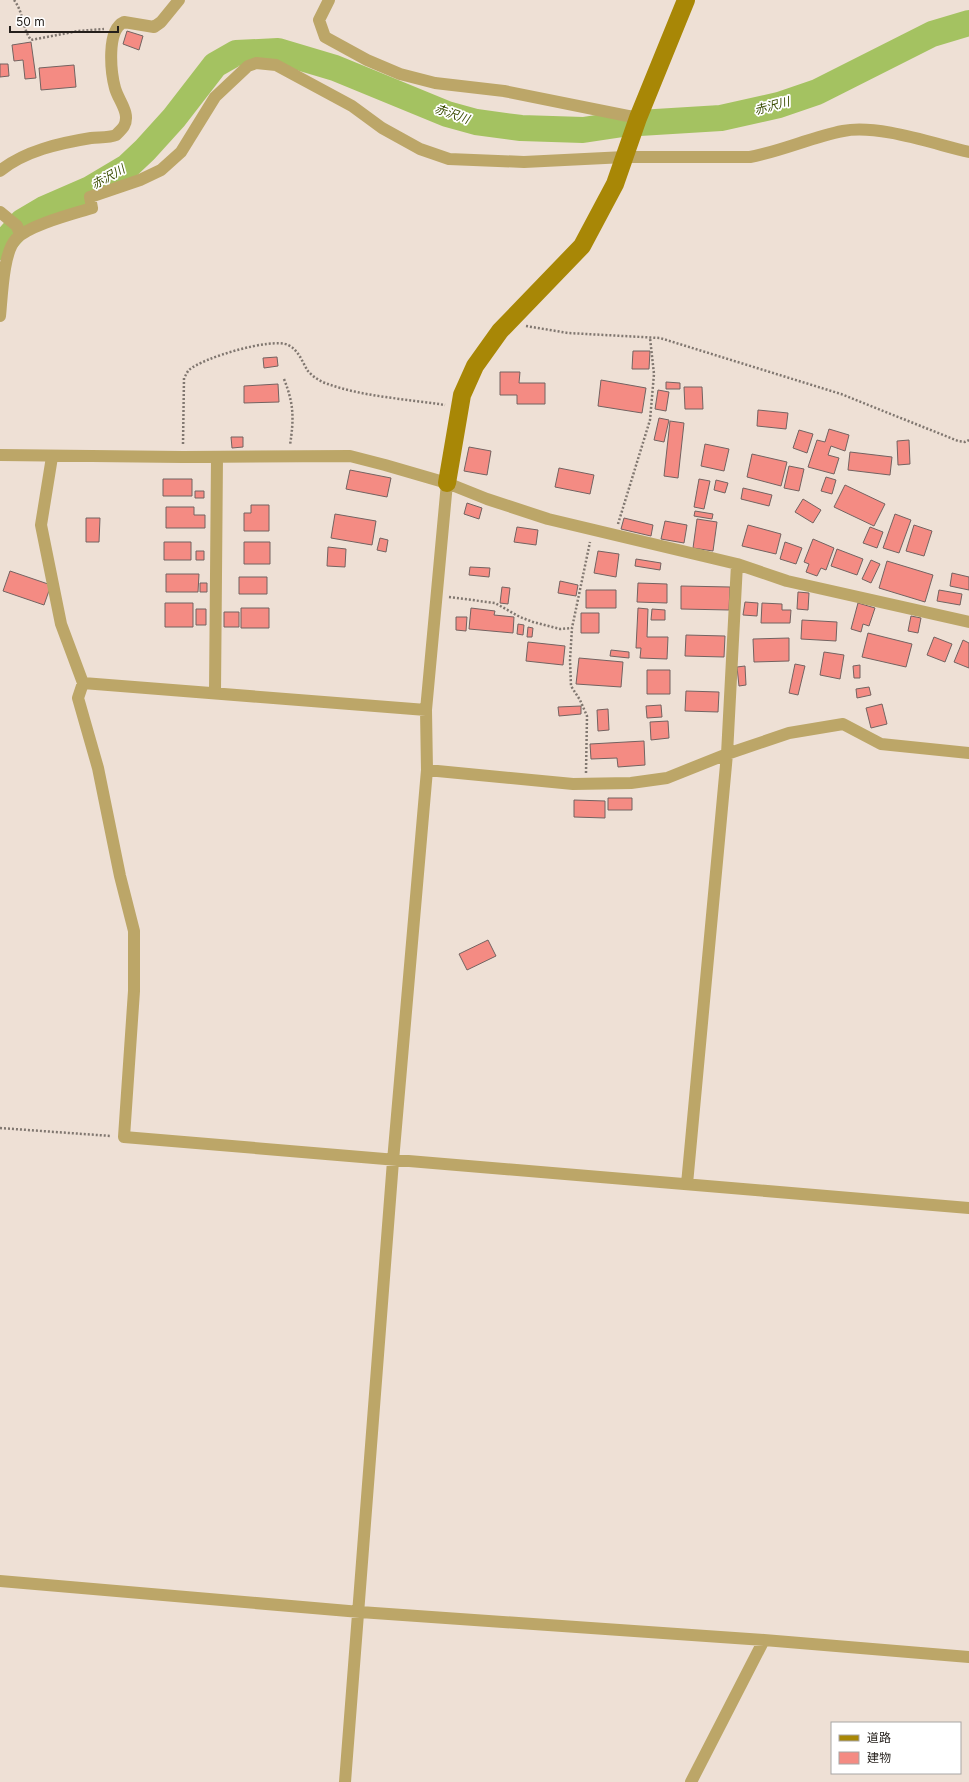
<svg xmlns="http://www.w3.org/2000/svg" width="969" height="1782" viewBox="0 0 969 1782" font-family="Inter,'Noto Sans JP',sans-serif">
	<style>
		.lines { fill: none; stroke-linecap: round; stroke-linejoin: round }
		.river { stroke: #a4c261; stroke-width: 26 }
		.building { fill: #f48b83; stroke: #736361 }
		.path { stroke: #807770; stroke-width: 2.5; stroke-dasharray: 2 2; stroke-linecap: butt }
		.street { stroke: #bca668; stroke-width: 12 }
		.secondary { stroke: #a88706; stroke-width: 18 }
		.labels { text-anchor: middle; stroke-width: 3.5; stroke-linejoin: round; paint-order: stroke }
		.water-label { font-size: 12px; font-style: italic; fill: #3a4c01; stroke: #fff }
	</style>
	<rect width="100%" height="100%" fill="#eee0d5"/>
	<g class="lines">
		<path class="river" d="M0 247 22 222 44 209 90 189 127 167 145 150 174 118 215 65 236 53 278 51 335 68 447 114 476 122 521 128 583 130 623 124 721 118 779 105 817 92 932 34 969 23"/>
	</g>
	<path class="building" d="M127 31 143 36 139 50 123 44Z
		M31 42 36 78 25 79 23 60 14 61 12 45Z
		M0 64H8L9 76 0 77Z
		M74 65 76 87 41 90 39 68Z
		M633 351H650L649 369H632Z
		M277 357 278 366 264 368 263 358Z
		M500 372H520L519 383H545V404H517V395H500Z
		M601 380 646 388 642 413 598 406Z
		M666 382 680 383V389H666Z
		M278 384 279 402 244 403V386Z
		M684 387H702L703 409H685Z
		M658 390 669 392 666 411 655 409Z
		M758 410 788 413 786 429 757 426Z
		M659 418 669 420 664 442 654 440Z
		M670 421 684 423 678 478 664 476Z
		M829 429 849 435 845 451 831 446 828 455 839 458 834 474 808 467 817 440 825 442Z
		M799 430 813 434 807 453 793 448Z
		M231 437H243V447L232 448Z
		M909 440 910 464 898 465 897 441Z
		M705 444 729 449 724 471 701 466Z
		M469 447 491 451 487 475 464 471Z
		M850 452 892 457 890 475 848 470Z
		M752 454 787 462 781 486 747 477Z
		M789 466 804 469 799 491 784 488Z
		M559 468 594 475 590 494 555 487Z
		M350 470 391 478 387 497 346 489Z
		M826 477 836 480 832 494 821 491Z
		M163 479H192V496H163Z
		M699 479 710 481 704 509 694 507Z
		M716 480 728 483 725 493 714 490Z
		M845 485 885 504 874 526 834 507Z
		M743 488 772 495 769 506 741 499Z
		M195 491H204V498H195Z
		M803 499 821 510 813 523 795 512Z
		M467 503 482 508 479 519 464 514Z
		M251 505H269V531H244V513H251Z
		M166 507H194V515H205V528H166Z
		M695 511 713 514 712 519 694 516Z
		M335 514 376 521 372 545 331 538Z
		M895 514 911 520 899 553 883 548Z
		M86 518H100L99 542H86Z
		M624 518 653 525 651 536 621 529Z
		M697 519 717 522 713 551 693 548Z
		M665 521 687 525 684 543 661 539Z
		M748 525 781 534 776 554 742 546Z
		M914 525 932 531 924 556 906 551Z
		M517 527 538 530 536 545 514 542Z
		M870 527 883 532 877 548 863 543Z
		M380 538 388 540 386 552 377 550Z
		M813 539 834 548 826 570 821 568 817 576 806 572 809 564 804 562Z
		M164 542H191V560H164Z
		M244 542H270V564H244Z
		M785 542 802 548 796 564 780 559Z
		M328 547 346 549 345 567 327 566Z
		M837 549 863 559 857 575 831 566Z
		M196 551H204V560H196Z
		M598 551 619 554 616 577 594 573Z
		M636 559 661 563 660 570 635 566Z
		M871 560 880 564 871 583 862 579Z
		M887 561 933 575 925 602 879 588Z
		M470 567 490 568 489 577 469 575Z
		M10 571 51 585 44 605 3 591Z
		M952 573 969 577V590L950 586Z
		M166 574H199L198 592H166Z
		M239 577H267V594H239Z
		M560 581 578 585 576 596 558 593Z
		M200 583H207V592H200Z
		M638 583 667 584V603L637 602Z
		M681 586 730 587 729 610 681 609Z
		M502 587 510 588 508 604 500 603Z
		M586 590H616V608H586Z
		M939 590 962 594 960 605 937 601Z
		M798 592 809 593 808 610 797 609Z
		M745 602 758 603 757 616 743 615Z
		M165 603H193V627H165Z
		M762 603 782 604V610H791L790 623H761Z
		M858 603 875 608 869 626 863 624 861 632 851 629Z
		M241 608H269V628H241Z
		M471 608 495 611 494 615 514 617 513 633 469 629Z
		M638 608 648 609 647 637H668L667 659 640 658 641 648H636Z
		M196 609H206V625H196Z
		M652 609 665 610V620H651Z
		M224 612H239V627H224Z
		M581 613H599V633H581Z
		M911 616 921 618 918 633 908 631Z
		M456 617H467L466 631 456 630Z
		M802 620 837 622 836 641 801 639Z
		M518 624 524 625 523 635 517 634Z
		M528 627 533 628 532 637H527Z
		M868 633 912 644 906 667 862 657Z
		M686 635 725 636 724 657 685 656Z
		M934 637 952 644 945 662 927 655Z
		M789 638V661L754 662 753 639Z
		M963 640 969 643V668L954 662Z
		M528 642 565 646 563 665 526 661Z
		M611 650 629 652V658L610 656Z
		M824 652 844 655 840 679 820 675Z
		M579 658 623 662 621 687 576 684Z
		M795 664 805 666 798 695 789 693Z
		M860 665V678H854L853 666Z
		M745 666 746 685 739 686 737 667Z
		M647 670H670V694H647Z
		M869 687 871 695 857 698 856 689Z
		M686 691 719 692 718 712 685 711Z
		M882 704 887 724 871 728 866 708Z
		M661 705 662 717 647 718 646 706Z
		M581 706V714L559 716 558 707Z
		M608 709 609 730 598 731 597 710Z
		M668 721 669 738 651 740 650 722Z
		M644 741 645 765 618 767 617 758 591 759 590 744Z
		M608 798H632V810H608Z
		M574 800 605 801V818L574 817Z
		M488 940 496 956 467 970 459 954Z"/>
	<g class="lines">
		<path class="path" d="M14 0C24 13 22 28 31 40L78 31 104 29
			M526 326 568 333 660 338 841 394 958 441 965 442 969 440
			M284 379C294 404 294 419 290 445
			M183 444 184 378C186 375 187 372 189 370 202 358 272 337 288 345 299 350 302 362 308 371 313 377 321 382 328 384 364 397 408 399 445 405
			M618 524 650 420 654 374 650 338
			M449 597 495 603 520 617 533 622 560 629 572 628
			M586 773 587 716 580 700 571 686 570 660 572 628 590 542
			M0 1128 111 1136"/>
		<path class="street" d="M329 0 319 20 325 37 367 60 400 74 435 83 504 91 638 118
			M0 171C24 151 60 143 91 138 98 137 109 138 116 135 118 133 123 128 124 126 131 113 118 100 115 88 111 73 106 30 124 22L154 27 161 22 179 0
			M0 212 17 226 20 235
			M0 316C2 298 3 252 16 239 29 225 73 214 92 208L90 197 140 180 161 170 181 152 215 97 248 66 256 63 276 65 352 106 382 128 420 149 449 159 524 162 625 157H750C782 151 812 137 843 131 878 124 934 144 969 152
			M0 455 183 457 350 456 385 465 447 483 487 499 548 519 737 564 787 581 969 622
			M52 457 41 525 61 624 83 683 78 698 98 768 120 876 134 931V991L124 1137 969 1208
			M83 683 426 710
			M215 693 217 457
			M427 770 573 784 631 783 667 778 727 754 789 733 843 724 881 744 969 753
			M687 1184 727 754 737 564
			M0 1581 360 1612 764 1640 969 1657
			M345 1782 393 1161 427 770 426 710 447 483
			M691 1782 764 1640"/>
		<path class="secondary" d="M447 483 462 395 475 366 500 331 582 246 615 184 638 118 686 0"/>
	</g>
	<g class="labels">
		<g class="water-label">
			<text transform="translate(772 106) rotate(-15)" y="4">赤沢川</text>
			<text transform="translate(452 114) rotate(19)" y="4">赤沢川</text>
			<text transform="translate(108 177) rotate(-29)" y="4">赤沢川</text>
		</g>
	</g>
	<rect x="831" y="1722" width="130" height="52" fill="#ffffff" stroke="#a7a5a4"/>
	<rect x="839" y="1735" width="20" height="6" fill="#a88706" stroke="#a7a5a4"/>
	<text x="867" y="1742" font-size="12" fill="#241f1b">道路</text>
	<rect x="839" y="1752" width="20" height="12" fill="#f48b83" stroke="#a7a5a4"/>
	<text x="867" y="1762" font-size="12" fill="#241f1b">建物</text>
	<path d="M10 26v6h108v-6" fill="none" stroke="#241f1b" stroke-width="2"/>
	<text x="16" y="26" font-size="12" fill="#241f1b" stroke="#ffffff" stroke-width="3" paint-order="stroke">50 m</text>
</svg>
